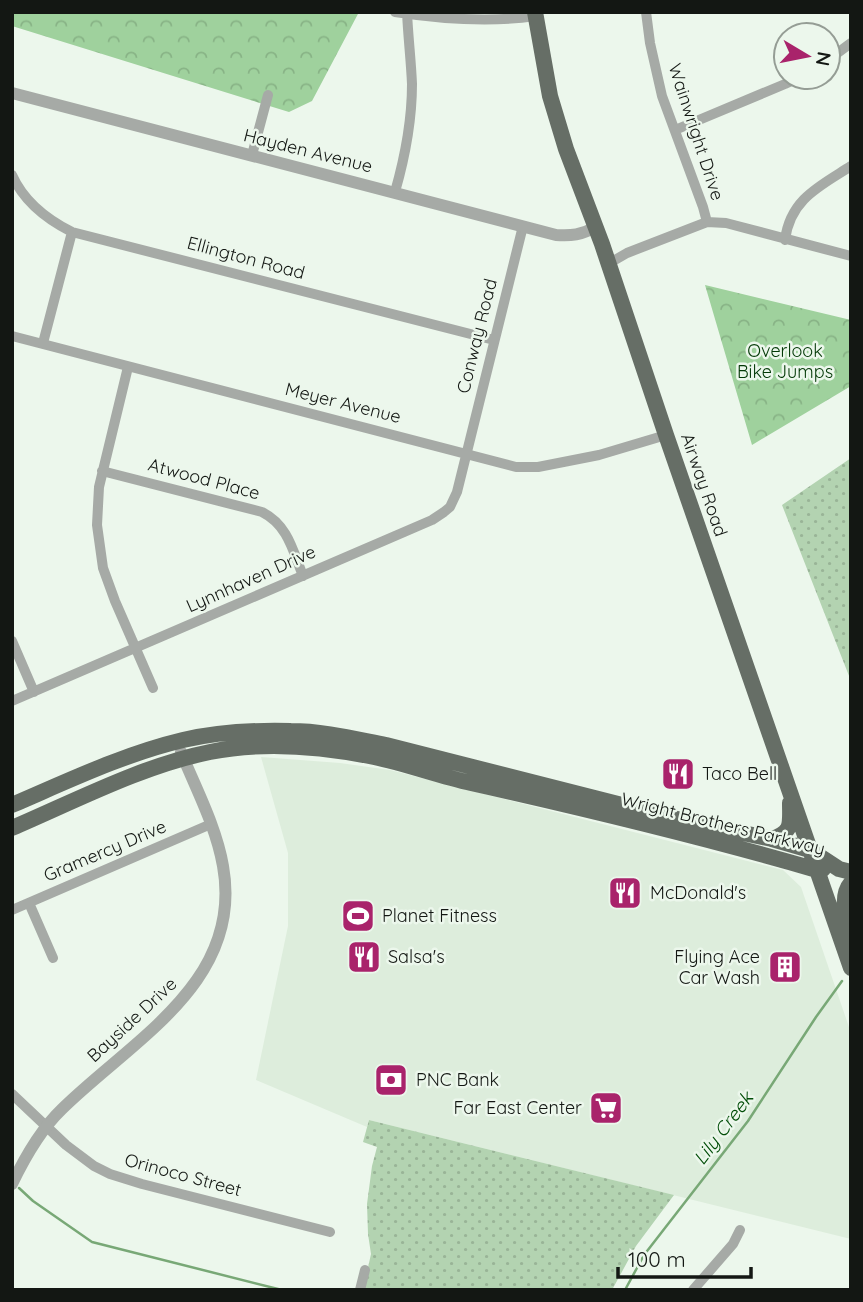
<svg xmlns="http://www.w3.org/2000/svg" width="863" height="1302" viewBox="0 0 863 1302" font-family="Quicksand,sans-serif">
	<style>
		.built { fill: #ddeddc }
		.forest { fill: url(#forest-crowns) }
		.park { fill: url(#park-dots) }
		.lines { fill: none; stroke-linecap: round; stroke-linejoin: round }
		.stream { stroke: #78a876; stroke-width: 2.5 }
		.minor { stroke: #a6aaa6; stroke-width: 10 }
		.tertiary { stroke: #a6aaa6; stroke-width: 12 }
		.primary { stroke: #666e66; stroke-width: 16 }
		.labels { text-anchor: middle; stroke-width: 5; stroke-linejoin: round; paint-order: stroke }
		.street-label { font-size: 18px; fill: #131713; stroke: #ecf7ec }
		.park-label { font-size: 18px; fill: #033906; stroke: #ecf7ec }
		.poi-label { font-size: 18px; fill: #131713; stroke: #ecf7ec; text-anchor: start }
		.water-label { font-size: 19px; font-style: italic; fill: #004d07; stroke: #ecf7ec }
	</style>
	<defs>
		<pattern id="forest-crowns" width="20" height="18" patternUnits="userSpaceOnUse" patternTransform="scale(1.75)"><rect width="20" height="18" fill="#9fd19d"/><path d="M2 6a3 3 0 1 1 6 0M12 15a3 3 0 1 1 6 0" fill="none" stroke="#88b386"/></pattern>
		<pattern id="park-dots" width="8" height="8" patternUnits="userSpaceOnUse" patternTransform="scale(1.75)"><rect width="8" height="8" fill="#b3d3b1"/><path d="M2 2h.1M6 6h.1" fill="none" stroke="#99b497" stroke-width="1.8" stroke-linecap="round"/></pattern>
	</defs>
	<rect width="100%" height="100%" fill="#ecf7ec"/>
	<path class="built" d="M261 757 340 763 390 770 783 870 801 887 851 1033V1239L369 1120 367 1127 256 1080 288 926V853Z"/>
	<path class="forest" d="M12 12H359L312 101 289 112 12 26Z
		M705 285 851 320V386L752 445Z"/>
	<path class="park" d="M851 458V681L782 505Z
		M369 1120 674 1195 636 1246 612 1290H363L371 1254 368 1234 367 1204 372 1166 377 1147 363 1142Z"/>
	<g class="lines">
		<path class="stream" d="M19 1188 33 1201 92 1242 282 1290
			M625 1290 644 1255 748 1121 816 1017 842 981"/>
		<path class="minor" d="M395 12C441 19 489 23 535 16
			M646 12 650 43 662 96 703 207 707 222
			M828 60 851 43
			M675 130 785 84 800 77
			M252 155 268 95
			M12 175C24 202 46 219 72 232L494 340
			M395 192C405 157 412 120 412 84 411 60 408 36 407 12
			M785 240C790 199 820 186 851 166
			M608 264 627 253 707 222 726 223 851 256
			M12 336 516 467H538L599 455 666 435
			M43 343 72 232
			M128 367 99 487 97 525 103 568 115 601 153 688
			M102 471 262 512C288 525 293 551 303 576
			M12 641 34 692
			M12 701 432 520 444 512 450 507 457 492 523 226
			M29 903 53 958
			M12 910 211 824
			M12 1094 66 1145 94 1166 110 1174 142 1184 330 1232
			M360 1290 365 1270
			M693 1290 733 1244 740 1230"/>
		<path class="tertiary" d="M12 93 556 235C571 236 582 235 595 227
			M12 1184C25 1157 41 1129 62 1109 132 1040 244 982 223 866 216 826 196 789 181 752"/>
		<path class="primary" d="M535 12 550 96 566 149 602 244 666 435 851 968
			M12 805C68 781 124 754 183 740 218 732 255 730 291 731 323 731 355 739 386 745L681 820 772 839 810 850 839 869 851 872
			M12 828C75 801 144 765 210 752 264 741 320 746 374 757 407 764 439 776 471 783 587 809 703 837 817 870L823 869
			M772 839C793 832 790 824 790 803
			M851 883C840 896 846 917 851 932"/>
	</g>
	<defs>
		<symbol id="restaurant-square" viewBox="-11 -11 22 22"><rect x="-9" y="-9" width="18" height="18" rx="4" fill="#a9236b" stroke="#ecf7ec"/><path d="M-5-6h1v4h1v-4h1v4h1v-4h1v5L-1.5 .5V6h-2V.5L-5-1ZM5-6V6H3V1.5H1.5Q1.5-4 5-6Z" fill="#fff"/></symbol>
		<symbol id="stadium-square" viewBox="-11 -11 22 22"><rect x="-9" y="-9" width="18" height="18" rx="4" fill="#a9236b" stroke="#ecf7ec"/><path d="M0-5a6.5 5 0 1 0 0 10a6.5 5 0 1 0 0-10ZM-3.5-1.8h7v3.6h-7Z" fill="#fff"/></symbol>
		<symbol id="building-square" viewBox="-11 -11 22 22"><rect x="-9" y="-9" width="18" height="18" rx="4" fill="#a9236b" stroke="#ecf7ec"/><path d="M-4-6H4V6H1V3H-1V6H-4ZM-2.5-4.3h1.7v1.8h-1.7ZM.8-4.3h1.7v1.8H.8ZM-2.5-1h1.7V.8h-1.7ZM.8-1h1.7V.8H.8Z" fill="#fff"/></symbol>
		<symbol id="bank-square" viewBox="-11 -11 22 22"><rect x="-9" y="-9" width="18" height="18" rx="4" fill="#a9236b" stroke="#ecf7ec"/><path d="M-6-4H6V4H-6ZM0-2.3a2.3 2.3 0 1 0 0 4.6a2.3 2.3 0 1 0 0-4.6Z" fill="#fff"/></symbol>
		<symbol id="supermarket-square" viewBox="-11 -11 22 22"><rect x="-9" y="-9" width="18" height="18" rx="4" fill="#a9236b" stroke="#ecf7ec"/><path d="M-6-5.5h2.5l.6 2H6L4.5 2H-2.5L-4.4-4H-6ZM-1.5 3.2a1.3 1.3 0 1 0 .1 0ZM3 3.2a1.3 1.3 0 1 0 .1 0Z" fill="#fff"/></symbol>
	</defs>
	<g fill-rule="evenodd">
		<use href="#restaurant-square" x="659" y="755" width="38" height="38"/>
		<use href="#restaurant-square" x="606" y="874" width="38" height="38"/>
		<use href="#stadium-square" x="339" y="897" width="38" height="38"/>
		<use href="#restaurant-square" x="345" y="938" width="38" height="38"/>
		<use href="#building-square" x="766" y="948" width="38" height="38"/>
		<use href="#bank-square" x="372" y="1061" width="38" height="38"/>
		<use href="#supermarket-square" x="587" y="1089" width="38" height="38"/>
	</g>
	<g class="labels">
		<g class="street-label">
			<text transform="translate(696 132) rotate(72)" y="6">Wainwright Drive</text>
			<text transform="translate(308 151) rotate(14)" y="6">Hayden Avenue</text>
			<text transform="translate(246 258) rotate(15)" y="6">Ellington Road</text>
			<text transform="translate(477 336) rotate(-76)" y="6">Conway Road</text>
			<text transform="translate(343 403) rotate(14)" y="6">Meyer Avenue</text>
			<text transform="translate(204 479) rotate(15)" y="6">Atwood Place</text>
			<text transform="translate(704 485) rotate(71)" y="6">Airway Road</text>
			<text transform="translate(251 579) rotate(-24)" y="6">Lynnhaven Drive</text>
			<text transform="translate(723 824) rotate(14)" y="6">Wright Brothers Parkway</text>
			<text transform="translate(105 851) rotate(-23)" y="6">Gramercy Drive</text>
			<text transform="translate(132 1020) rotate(-43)" y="6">Bayside Drive</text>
			<text transform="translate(183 1175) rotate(15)" y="6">Orinoco Street</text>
		</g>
		<g class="park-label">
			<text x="785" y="357">Overlook<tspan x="785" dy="21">Bike Jumps</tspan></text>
		</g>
		<g class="poi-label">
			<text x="702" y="780">Taco Bell</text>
			<text x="650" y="899">McDonald's</text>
			<text x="382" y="922">Planet Fitness</text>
			<text x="388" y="963">Salsa's</text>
			<text x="760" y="963" text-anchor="end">Flying Ace<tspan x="760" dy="21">Car Wash</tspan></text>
			<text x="416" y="1086">PNC Bank</text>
			<text x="582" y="1114" text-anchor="end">Far East Center</text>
		</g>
		<g class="water-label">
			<text transform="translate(723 1128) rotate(-53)" y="7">Lily Creek</text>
		</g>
	</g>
	<rect width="863" height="1302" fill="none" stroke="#131713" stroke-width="28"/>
	<g transform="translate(807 56) rotate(100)"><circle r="33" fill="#ecf7ec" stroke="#959d95" stroke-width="2"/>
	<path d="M0-5L12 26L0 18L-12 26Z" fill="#a9236b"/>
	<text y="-10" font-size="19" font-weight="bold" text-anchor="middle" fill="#131713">N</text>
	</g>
	<path d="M618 1267v10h133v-10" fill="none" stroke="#131713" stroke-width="3.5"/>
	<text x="628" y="1267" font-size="21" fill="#131713" stroke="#ecf7ec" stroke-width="5" paint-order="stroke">100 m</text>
</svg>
